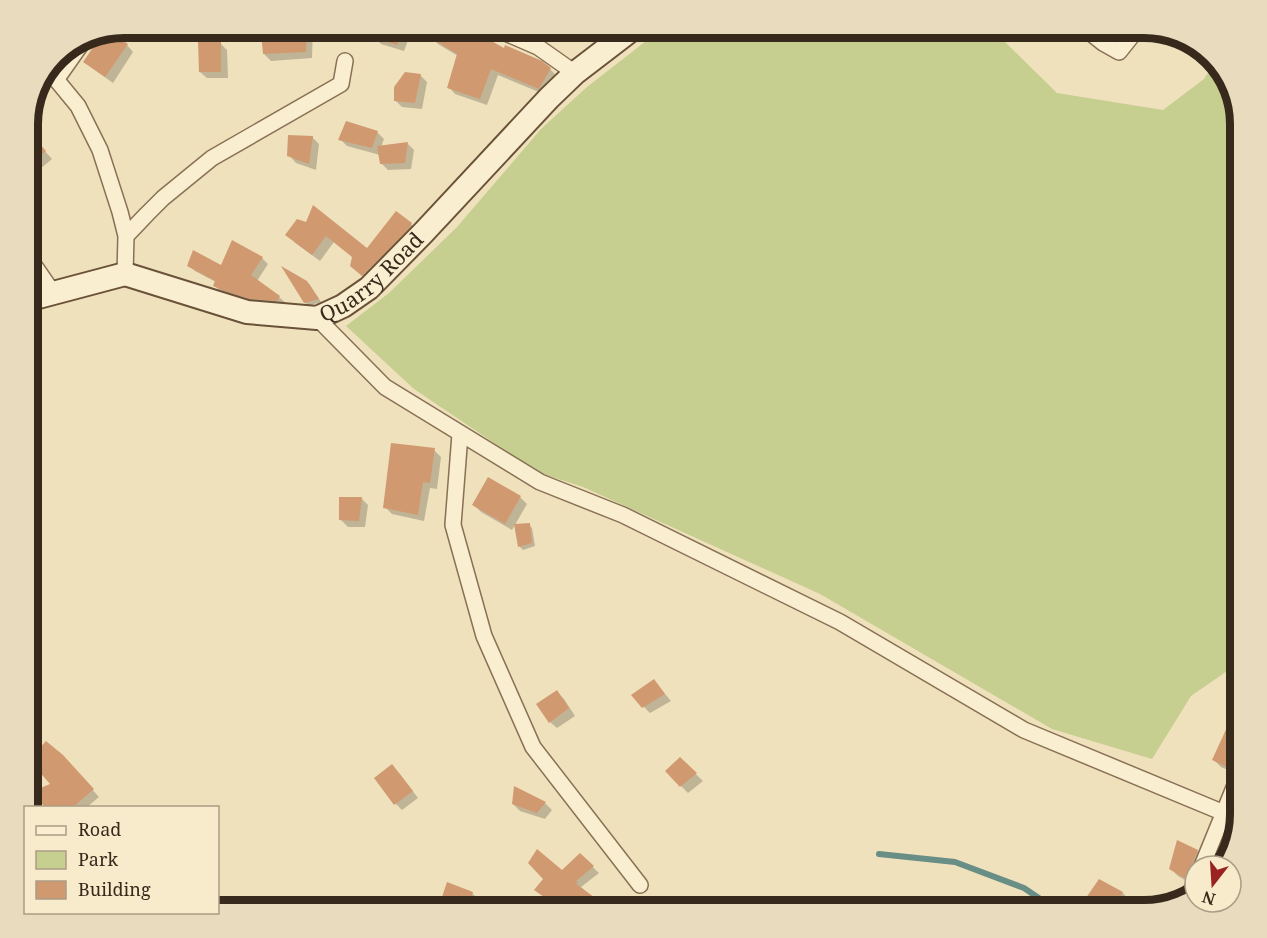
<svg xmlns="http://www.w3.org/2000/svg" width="1267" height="938" viewBox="0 0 1267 938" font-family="'Noto Serif',serif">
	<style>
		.green { fill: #c6ce90 }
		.shadow { fill: #0003 }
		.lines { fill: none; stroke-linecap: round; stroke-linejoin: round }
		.stream { stroke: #688e85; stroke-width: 6 }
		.building { fill: #d09970 }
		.street-casing { stroke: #887155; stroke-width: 18 }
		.secondary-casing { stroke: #6a5239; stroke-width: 26 }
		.street { stroke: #faeed0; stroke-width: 15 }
		.secondary { stroke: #faeed0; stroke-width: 22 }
		.labels { text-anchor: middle; stroke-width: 6; stroke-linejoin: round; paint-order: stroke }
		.street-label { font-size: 21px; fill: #37291b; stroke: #f7ebcc }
		.rim { fill: none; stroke: #37291b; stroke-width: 8 }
	</style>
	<rect width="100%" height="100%" fill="#f0e1bd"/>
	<path class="green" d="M664 27H998V35L1057 93 1163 110 1204 79 1215 62 1230 81 1240 123V662L1191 696 1152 759 1052 729 820 594 583 487 537 472 414 389 346 326 389 293 457 227 541 129 587 87Z"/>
	<path class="shadow" d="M281 27H313L312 58 271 61 264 54Z
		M377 27H413L404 51 381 44 374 37Z
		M108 33 127 45 133 52 113 83 92 68 85 61 103 35Z
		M1170 36 1202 47 1209 55 1206 59Z
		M431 37 505 50 550 69 557 76 546 95 498 75 487 105 455 94 449 87 458 56 438 44Z
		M220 43 227 50 228 78H207L200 72Z
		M420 75 427 82 422 109 402 107 395 100Z
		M377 132 384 139 381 147 408 144 414 150 411 169 388 170 381 163 380 155 347 146 340 139Z
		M312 137 319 144 316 170 296 163 289 155Z
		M33 138 52 159 34 174 27 167Z
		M307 223 368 250 411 224 418 231 370 281 359 273 353 257 334 242 320 261 294 242Z
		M262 258 268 264 257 281 279 297 286 303 283 306 257 304 220 291 214 285 216 282 195 271 189 265 222 267Z
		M307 282 310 285 321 302 308 306 305 302Z
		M434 450 441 457 437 489 430 488 424 521 392 514 385 507Z
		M520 497 527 504 512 530 481 512 474 505Z
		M361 498 368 505 365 527H348L341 520Z
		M515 525H529L532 528 535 546 523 550 520 547Z
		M660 688 671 701 650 713 643 706Z
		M557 692 564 699 575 716 557 728 550 722Z
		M1240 693V774L1239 775 1221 767 1214 760 1236 712Z
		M62 756 99 797 86 808H47L34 792 52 784Z
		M680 759 703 781 688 793 681 786Z
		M399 773 418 798 402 810 396 804Z
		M515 788 545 803 552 810 545 819 520 811 513 804Z
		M1197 851 1204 858 1195 866V883L1193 885 1178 876 1171 869Z
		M580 855 599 873 581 887 605 909 603 911H562L536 890 562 871Z
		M1100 881 1123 893 1129 900 1122 911H1083Z
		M472 893 479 900 476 911H464L450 907 443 900Z"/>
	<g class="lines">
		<path class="stream" d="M879 854 955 862 1024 888 1058 911"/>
	</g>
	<path class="building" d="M279 27H307L306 52 263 54 261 32Z
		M352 27H404L397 45 352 31Z
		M436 27H466L504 48 505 45 542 61 551 68 539 89 491 69 480 99 447 88 457 54 429 37Z
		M110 32 128 44 105 77 83 62 101 36Z
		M221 41V72H199L198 42Z
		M405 72 421 74 415 103 394 101V87Z
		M346 121 378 131 372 148 338 140Z
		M27 130 46 151 27 168Z
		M288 135 313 136 309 164 287 156Z
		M408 142 405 163 380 164 377 146Z
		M313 205 367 248 396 211 412 223 408 230 362 276 350 266 352 257 326 236 312 255 285 235 297 219 306 222Z
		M232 240 263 257 251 275 280 296 277 301 250 299 227 292 213 286 215 281 187 266 193 250 221 265Z
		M281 266 307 281 319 299 304 303Z
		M391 443 435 448 430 483 423 482 418 515 383 508Z
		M488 477 521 496 505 524 472 505Z
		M339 497H362L359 521 339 520Z
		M530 523 532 543 518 547 514 524Z
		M654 679 665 694 642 708 631 695Z
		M557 690 569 708 549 723 536 704Z
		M1240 699V763L1235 765 1231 769 1212 760Z
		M46 741 63 755 94 789 73 807H45L31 792 50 784 29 760Z
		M680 757 697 773 680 787 665 771Z
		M392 764 413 791 394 805 374 778Z
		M514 786 546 802 537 813 512 804Z
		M1177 840 1198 850 1193 862 1191 873 1186 879 1169 869Z
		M537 849 562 870 580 853 594 866 576 881 578 882 576 884 601 902 594 911H564L534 890 543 879 528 863Z
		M1099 879 1123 892 1111 911H1077Z
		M447 882 473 892 468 908 441 900Z"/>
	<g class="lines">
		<defs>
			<path id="street" d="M492 27 538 47 575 73
				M1083 27 1103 43 1119 52 1139 27
				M50 72 78 106 100 150 120 212 126 236 125 274
				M56 80 82 43
				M126 236 147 214 163 198 212 158 341 84 345 61
				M27 255 54 294
				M317 318 385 387 540 482 623 515 840 622 1024 730 1224 813
				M460 434 453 525 484 636 533 747 640 885
				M1202 866 1240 773
				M1188 899 1195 882"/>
			<g id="secondary">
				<path id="s1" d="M27 300 125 274 247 312 317 318 343 306 369 288 424 232 549 98 575 73 635 27"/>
			</g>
		</defs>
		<use href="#street" class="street-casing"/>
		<use href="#secondary" class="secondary-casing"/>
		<use href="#street" class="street"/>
		<use href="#secondary" class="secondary"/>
	</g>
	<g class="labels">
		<g class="street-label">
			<text dy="7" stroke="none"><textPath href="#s1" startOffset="368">Quarry Road</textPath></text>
		</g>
	</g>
	<path d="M0 0H1267V938H0ZM124 38H1144A86 86 0 0 1 1230 124V814A86 86 0 0 1 1144 900H124A86 86 0 0 1 38 814V124A86 86 0 0 1 124 38Z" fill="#e8dbbe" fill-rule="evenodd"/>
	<path class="rim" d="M124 38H1144A86 86 0 0 1 1230 124V814A86 86 0 0 1 1144 900H124A86 86 0 0 1 38 814V124A86 86 0 0 1 124 38Z"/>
	<rect x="24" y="806" width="195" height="108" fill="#f7ebcc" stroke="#aa9d85" stroke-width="1.5"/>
	<rect x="36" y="826" width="30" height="9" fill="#faeed0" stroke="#aa9d85" stroke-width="1.5"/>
	<text x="78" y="836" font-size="18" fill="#37291b">Road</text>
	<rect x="36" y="851" width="30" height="18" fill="#c6ce90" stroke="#aa9d85" stroke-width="1.5"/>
	<text x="78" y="866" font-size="18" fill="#37291b">Park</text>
	<rect x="36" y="881" width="30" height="18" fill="#d09970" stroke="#aa9d85" stroke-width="1.5"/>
	<text x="78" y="896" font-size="18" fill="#37291b">Building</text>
	<g transform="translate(1213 884) rotate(197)"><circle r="28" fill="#f7ebcc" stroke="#aa9d85" stroke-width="1.5"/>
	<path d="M0-4.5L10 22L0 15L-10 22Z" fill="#9a2322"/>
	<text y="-9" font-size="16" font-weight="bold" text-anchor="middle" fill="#37291b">N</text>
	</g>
</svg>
